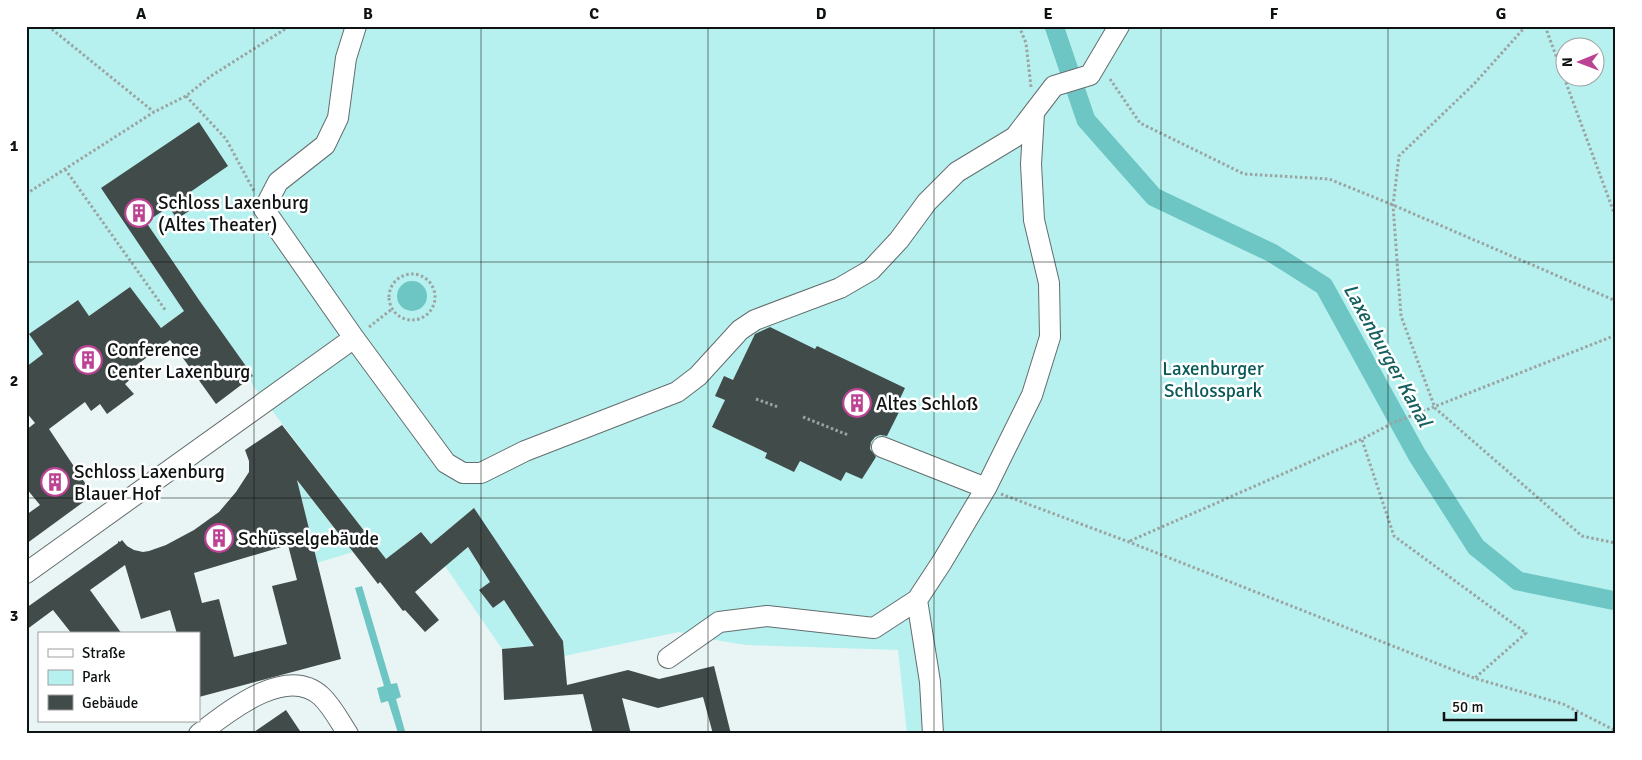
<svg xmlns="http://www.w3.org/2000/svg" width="1642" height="760" viewBox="0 0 1642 760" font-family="Signika,sans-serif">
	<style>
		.green { fill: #b7f1ef; fill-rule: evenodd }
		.water { fill: #6dc6c4 }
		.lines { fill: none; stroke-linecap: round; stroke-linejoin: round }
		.canal { stroke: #6dc6c4; stroke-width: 19 }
		.building { fill: #414b4a; fill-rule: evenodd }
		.minor-casing { stroke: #636d6d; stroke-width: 22 }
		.path { stroke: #9aa4a3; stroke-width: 3; stroke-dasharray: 2.5 2.5; stroke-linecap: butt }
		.minor { stroke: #fff; stroke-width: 20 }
		.grid { fill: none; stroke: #0e1212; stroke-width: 1; stroke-opacity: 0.55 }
		.labels { text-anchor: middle; stroke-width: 5; stroke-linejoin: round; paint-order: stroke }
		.poi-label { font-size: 19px; fill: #0e1212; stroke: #fff; text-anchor: start }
		.park-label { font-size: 19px; fill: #095a58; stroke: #fff }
		.water-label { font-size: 20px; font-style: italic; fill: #15605f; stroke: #fff }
		.neatline { fill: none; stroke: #0e1212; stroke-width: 2 }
		.grid-label { font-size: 16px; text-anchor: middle; font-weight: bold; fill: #0e1212 }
	</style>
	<rect width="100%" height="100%" fill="#e9f5f4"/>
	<path class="green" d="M26 26H1616V734H907L898 650 745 645 709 639 679 632 564 656 563 641 474 509 431 544 421 532 404 545 395 571 257 391 249 379 253 376 199 300 161 328 130 288 89 316 77 300 30 334 43 354 26 367ZM1564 48H1594V78H1564Z
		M297 480 353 552 317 563Z
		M468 547 490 582 479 590 493 608 504 600 534 646 502 649 445 566Z"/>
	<path class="water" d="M397 296a15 15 0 1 1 30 0a15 15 0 1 1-30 0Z
		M362 586 391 684 397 683 401 697 396 699 405 731 398 733 388 701 381 703 377 688 384 686 355 588Z"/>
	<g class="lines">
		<path class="canal" d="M1054 26 1086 120 1154 197 1272 253 1324 286 1417 455 1476 547 1518 581 1616 601"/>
	</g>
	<path class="building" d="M199 122 228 166 186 195 195 207 177 219 169 207 146 222 199 300 253 376 216 404 170 340 130 370 134 376 125 384 134 394 107 414 100 404 91 411 85 402 49 429 93 495 26 544V515L40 505 26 488V430L35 423 26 412V367L43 354 29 334 78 300 89 316 130 287 161 328 184 311 101 188Z
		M770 327 815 349 817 346 905 388 897 405 900 410 887 436 880 435 875 437 871 442 870 449 876 457 862 479 846 472 841 481 800 461 794 472 765 458 767 453 712 427 725 400 715 396 724 376 733 380 755 334Z
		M282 425 386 559 421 532 431 544 474 508 563 641 567 685 628 670 659 679 714 666 731 734H713L703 697 658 708 622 698 631 734H593L583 694 504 700 502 649 534 646 504 600 493 608 479 590 490 582 468 547 415 592 439 620 425 632 405 610 403 611 380 582 378 584 297 480 341 659 199 697V634H177L170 610 141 619 125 565 90 590 122 634H72L53 610 26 630V608L118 543V541L120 542 122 540 127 546 134 550 143 552 149 551 166 545 194 530 219 512 236 492 249 472V461L245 450ZM288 545 297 580 272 586 287 644 234 657 219 599 202 603 194 573Z
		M286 710 302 734H251Z"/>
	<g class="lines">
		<defs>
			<path id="minor" d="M356 26 346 58 338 118 325 145 278 182 264 209 354 338 446 463 463 473H481L525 451 677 392 698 376 740 330 755 320 840 288 871 270 899 240 927 202 957 172 1015 137 1054 86 1090 75 1119 26
				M882 447 986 488
				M26 573 354 338
				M668 658 719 622 767 616 874 628 917 600
				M199 734C228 712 286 664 321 696 332 706 340 722 348 734
				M933 734 930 682 917 600 942 562 986 488 1032 395 1050 337 1049 283 1034 220 1031 164 1034 113"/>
		</defs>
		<use href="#minor" class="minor-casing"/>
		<path class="path" d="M48 26 154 112
			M1019 26 1026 43 1031 87
			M1526 26 1474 84 1399 156 1393 205 1401 316 1435 408 1582 536 1616 543
			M1545 26 1616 218
			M1110 79 1140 123 1244 174 1329 179 1393 205 1616 301
			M186 96 226 139 254 191
			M65 169 166 311
			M26 194 154 112 186 96 211 76 290 26
			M389 297a23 23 0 1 1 46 0a23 23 0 1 1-46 0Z
			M369 327 392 309
			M756 399 778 407
			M803 417 848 435
			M1362 440 1394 536 1526 633 1475 678
			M1001 494 1129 542 1474 678 1563 704 1616 731
			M1130 541 1362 439 1393 423 1616 335"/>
		<use href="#minor" class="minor"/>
	</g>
	<path class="grid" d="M254 26V734M481 26V734M708 26V734M934 26V734M1161 26V734M1388 26V734M26 262H1616M26 498H1616"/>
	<defs>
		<symbol id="building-ring" viewBox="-11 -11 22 22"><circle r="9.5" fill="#fff" stroke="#bc4294" stroke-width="1.5"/><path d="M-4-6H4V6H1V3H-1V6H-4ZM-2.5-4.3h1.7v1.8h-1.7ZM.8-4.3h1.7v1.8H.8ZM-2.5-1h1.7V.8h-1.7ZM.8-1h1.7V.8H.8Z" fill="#bc4294"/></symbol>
	</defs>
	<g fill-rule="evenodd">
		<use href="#building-ring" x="123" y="197" width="32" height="32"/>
		<use href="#building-ring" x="72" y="344" width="32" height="32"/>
		<use href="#building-ring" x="841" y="387" width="32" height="32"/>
		<use href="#building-ring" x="39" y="466" width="32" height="32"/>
		<use href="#building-ring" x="203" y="522" width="32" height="32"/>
	</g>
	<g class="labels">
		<g class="poi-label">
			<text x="158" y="209">Schloss Laxenburg<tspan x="158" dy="22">(Altes Theater)</tspan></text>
			<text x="107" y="356">Conference<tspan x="107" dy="22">Center Laxenburg</tspan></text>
			<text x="876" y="410">Altes Schloß</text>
			<text x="74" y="478">Schloss Laxenburg<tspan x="74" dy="22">Blauer Hof</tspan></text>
			<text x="238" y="545">Schüsselgebäude</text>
		</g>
		<g class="park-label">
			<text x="1213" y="375">Laxenburger<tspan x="1213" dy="22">Schlosspark</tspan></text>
		</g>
		<g class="water-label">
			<text transform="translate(1388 355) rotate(61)" y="7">Laxenburger Kanal</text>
		</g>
	</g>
	<rect width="1642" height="760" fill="none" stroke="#ffffff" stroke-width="55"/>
	<rect x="38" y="632" width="162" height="90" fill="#ffffff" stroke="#9fa0a0"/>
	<rect x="48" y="649" width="25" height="8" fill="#ffffff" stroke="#9fa0a0"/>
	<text x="82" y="658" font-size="15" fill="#0e1212">Straße</text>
	<rect x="48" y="670" width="25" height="15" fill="#b7f1ef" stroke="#9fa0a0"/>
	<text x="82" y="682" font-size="15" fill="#0e1212">Park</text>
	<rect x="48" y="695" width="25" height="15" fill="#414b4a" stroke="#9fa0a0"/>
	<text x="82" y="708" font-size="15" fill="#0e1212">Gebäude</text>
	<g transform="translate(1580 62) rotate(269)"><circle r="24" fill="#ffffff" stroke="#9fa0a0"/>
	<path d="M0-4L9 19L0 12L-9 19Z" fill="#bc4294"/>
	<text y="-8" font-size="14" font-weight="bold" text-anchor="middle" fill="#0e1212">N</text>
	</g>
	<path d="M1444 712v8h132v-8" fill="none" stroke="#0e1212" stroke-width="2.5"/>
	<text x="1452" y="712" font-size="15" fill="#0e1212" stroke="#ffffff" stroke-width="4" paint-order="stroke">50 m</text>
	<rect x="28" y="28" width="1586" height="704" class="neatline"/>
	<g class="grid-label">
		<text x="141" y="19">A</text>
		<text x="368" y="19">B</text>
		<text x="594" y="19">C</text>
		<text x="821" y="19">D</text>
		<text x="1048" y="19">E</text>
		<text x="1274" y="19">F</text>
		<text x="1501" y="19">G</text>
		<text x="14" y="151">1</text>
		<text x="14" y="386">2</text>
		<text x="14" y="621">3</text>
	</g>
</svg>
